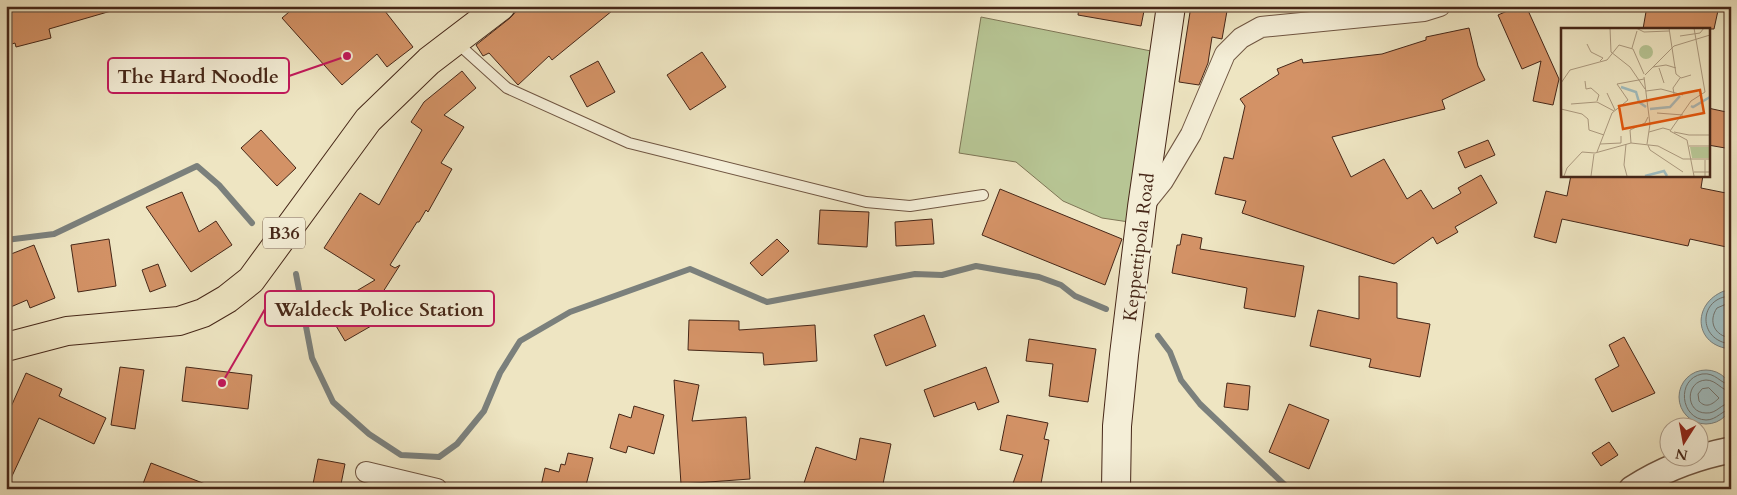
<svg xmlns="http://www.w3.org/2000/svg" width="1737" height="495" viewBox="0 0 1737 495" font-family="Cardo,serif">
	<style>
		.green { fill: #b7c594; stroke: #7e7656 }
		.water { fill: #9fbcbf; stroke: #7b807c }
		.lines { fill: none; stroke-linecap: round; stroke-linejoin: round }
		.shore { stroke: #72726c; stroke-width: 1 }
		.stream { stroke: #7b807c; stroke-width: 6 }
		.building { fill: #d39266; stroke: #462718 }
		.service-casing { stroke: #705642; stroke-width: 12 }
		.minor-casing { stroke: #705642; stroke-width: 22 }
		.tertiary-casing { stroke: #705642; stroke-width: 28 }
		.secondary-casing { stroke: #462718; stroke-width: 30 }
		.primary-casing { stroke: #462718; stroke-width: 30 }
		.service { stroke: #f4eed7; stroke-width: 10 }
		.minor { stroke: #f4eed7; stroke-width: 20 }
		.tertiary { stroke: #f4eed7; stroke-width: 25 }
		.secondary { stroke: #f4eed7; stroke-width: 28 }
		.primary { stroke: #eee5c2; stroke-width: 28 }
		.labels { text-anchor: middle; stroke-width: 4; stroke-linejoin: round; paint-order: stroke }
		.shield { fill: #f4eed7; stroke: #7a6351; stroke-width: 1 }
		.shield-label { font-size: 18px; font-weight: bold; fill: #462718 }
		.street-label { font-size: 19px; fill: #462718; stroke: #f4eed7 }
		.inset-river { fill: none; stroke: #9fbcbf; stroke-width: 2.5 }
		.inset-road { fill: none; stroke: #ab997e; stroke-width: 1 }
		.view { fill: #e0560d; fill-opacity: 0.15; stroke: #e0560d; stroke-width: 2.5 }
		.inset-edge { fill: none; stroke: #462718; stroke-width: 2.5 }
		.leader { fill: none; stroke: #c2185b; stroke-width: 2 }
		.callout-dot { fill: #c2185b; stroke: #f4eed7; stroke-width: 2 }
		.callout { fill: #f4eed7; stroke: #c2185b; stroke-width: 2 }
		.callout-label { font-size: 20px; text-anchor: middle; font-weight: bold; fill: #462718 }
	</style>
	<rect width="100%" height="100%" fill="#eee5c2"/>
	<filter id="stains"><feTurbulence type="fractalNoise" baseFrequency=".004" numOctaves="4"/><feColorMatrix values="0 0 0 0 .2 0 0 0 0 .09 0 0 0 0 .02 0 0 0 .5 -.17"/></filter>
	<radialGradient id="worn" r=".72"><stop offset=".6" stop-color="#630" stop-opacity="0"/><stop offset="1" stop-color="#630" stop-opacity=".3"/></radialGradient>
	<path class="green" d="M981 17 1151 51 1129 222 1102 218 1063 201 1016 162 959 153Z"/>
	<path class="water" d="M1724 291H1731V349C1694 346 1691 304 1724 291Z
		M1679 397a27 27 0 1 1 54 0a27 27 0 1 1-54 0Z"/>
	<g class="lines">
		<path class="shore" d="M1731 296C1698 297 1697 341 1731 344
			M1731 302 1717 308C1708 321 1714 336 1731 338
			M1731 385C1720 384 1716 372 1702 374 1676 379 1680 419 1706 420 1717 420 1722 410 1731 409
			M1709 388 1719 398C1713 404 1706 409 1699 401L1698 394 1702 389Z
			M1731 391C1721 391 1717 380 1706 380 1685 381 1685 413 1706 413 1717 414 1721 403 1731 403"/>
		<path class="stream" d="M6 240 54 234 197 166 219 185 252 223
			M296 274 312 358 333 402 369 434 401 455 439 457 457 444 484 411 500 373 520 341 570 312 690 269 767 302 915 274 942 275 976 266 1039 277 1061 285 1075 296 1106 309
			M1158 336 1170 352 1181 380 1200 404 1289 489"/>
	</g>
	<path class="building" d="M6 6H110L111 11 49 29 51 38 16 47 15 43 6 46Z
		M296 6H381L413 47 387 67 377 54 342 85 282 18Z
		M521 6H618L552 60 549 56 518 85 489 53 483 56 476 45 510 18Z
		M1079 6H1145L1141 26 1078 15Z
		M1191 6 1227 11 1222 39 1212 37 1208 63 1199 85 1179 82Z
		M1519 6H1526L1559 79 1553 105 1533 101 1541 61 1522 69 1498 15Z
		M1647 6H1719L1714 29H1643Z
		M1469 28 1478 66 1485 80 1442 100 1445 109 1332 137 1351 177 1384 159 1407 199 1421 190 1433 209 1461 193 1458 188 1481 175 1497 203 1455 227 1458 232 1437 244 1433 237 1394 264 1242 213 1246 201 1215 194 1224 157 1233 159 1245 106 1240 99 1279 74 1277 69 1302 59 1303 63 1382 54 1426 40V37Z
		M702 52 726 87 690 110 667 75Z
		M598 61 615 92 587 107 570 76Z
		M462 71 476 88 444 115 464 127 441 163 452 169 428 212 426 210 419 222H417L390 265 395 268 400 265 381 295 392 314 345 341 326 309 375 280 324 248 360 193 379 205 422 130 411 122 424 102Z
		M1708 108 1731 113V149L1708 145Z
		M261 130 296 168 277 186 241 148Z
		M1488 140 1495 155 1465 168 1458 152Z
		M1571 175H1703L1701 188 1731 194V248L1690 239 1688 246 1562 219 1556 243 1534 237 1546 191 1567 196Z
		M1000 189 1122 239 1105 285 982 235Z
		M182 192 199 232 216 221 232 245 191 272 146 207Z
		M820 210 869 212 867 247 818 244Z
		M932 219 934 244 896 246 895 222Z
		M1182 234 1202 238 1200 249 1304 266 1295 317 1244 308 1247 288 1172 273 1177 245H1180Z
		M109 239 116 286 78 292 71 245Z
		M777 239 789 251 762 276 750 263Z
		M34 245 55 298 30 308 27 300 6 309V256Z
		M158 264 166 286 150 292 142 270Z
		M1359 276 1397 283V318L1430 324 1420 377 1369 367 1371 359 1310 346 1318 310 1359 319Z
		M924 315 936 346 886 366 874 335Z
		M689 320 739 321V330L815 325 817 361 764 365 763 353 688 350Z
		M1624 337 1655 393 1612 412 1595 379 1619 366 1609 345Z
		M1029 339 1096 349 1088 402 1049 396 1053 364 1026 361Z
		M120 367 144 370 135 429 111 425Z
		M186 367 252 375 248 409 182 401Z
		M986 367 999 402 978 410 975 402 934 417 924 390Z
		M26 373 62 389 59 396 106 418 94 444 39 418 6 489V418Z
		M674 380 699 385 692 421 746 417 750 479 681 484Z
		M1227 383 1250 386 1248 410 1224 407Z
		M1289 404 1329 420 1309 469 1269 452Z
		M634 406 664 415 654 454 628 446 626 453 610 448 619 414 631 418Z
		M1007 415 1048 423 1044 439 1049 440 1040 489H1011L1023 455 1000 450Z
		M860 438 891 444 882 489H802L816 447 856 460Z
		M1609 442 1618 455 1601 466 1592 453Z
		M568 453 593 458 585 489H551L541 486 545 468 559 472 561 464 565 465Z
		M318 459 345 464 340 489H312Z
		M151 463 213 487V489H141Z"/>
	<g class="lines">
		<defs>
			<path id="service" d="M456 42 507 88 629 143 866 202 910 206 983 195"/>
			<path id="minor" d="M1142 207 1163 181 1191 134 1225 54 1241 38 1261 27 1424 11 1440 6
				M366 472 437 489"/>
			<path id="tertiary" d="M1632 489C1663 469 1695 457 1731 450"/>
			<path id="secondary" d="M1116 489 1117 426 1124 355 1142 207 1171 6"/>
			<path id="primary" d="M6 347 67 331 179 321 203 313 227 299 251 280 368 120 429 61 501 6"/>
		</defs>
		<use href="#service" class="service-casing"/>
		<use href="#minor" class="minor-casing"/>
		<use href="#tertiary" class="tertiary-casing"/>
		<use href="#secondary" class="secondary-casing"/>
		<use href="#primary" class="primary-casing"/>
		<use href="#service" class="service"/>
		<use href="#minor" class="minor"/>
		<use href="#tertiary" class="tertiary"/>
		<use href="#secondary" class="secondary"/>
		<use href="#primary" class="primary"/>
	</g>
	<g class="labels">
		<rect class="shield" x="263" y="217.5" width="42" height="31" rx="4"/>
		<g class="shield-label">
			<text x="284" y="239">B36</text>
		</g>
		<g class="street-label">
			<text transform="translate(1138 247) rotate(-83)" y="7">Keppettipola Road</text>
		</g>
	</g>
	<g transform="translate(1561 28)">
		<rect width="149" height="149" fill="#eee5c2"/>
		<path d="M78 24a7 7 0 1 1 14 0a7 7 0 1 1-14 0ZM129 119H149V130H131Z" fill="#b7c594"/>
		<path class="inset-river" d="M60 59 75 64 78 74 85 79M130 78 132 79 149 69M89 81 109 79 119 68M84 148 103 143 106 148"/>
		<path class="inset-road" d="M49 0 50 24 69 39 84 61M75 0 83 4 108 3M108 0 115 46 120 50 130 47M133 0 144 64 130 73 109 103 126 112 133 148M119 8 139 5 143 0M26 16 30 24 42 30 39 33M71 20 76 3M92 39 105 37 115 40M98 40 103 55M84 47 113 18 149 7M83 49 89 96 86 116M24 53 25 61 30 60 38 67 36 73M0 55 9 42 46 32 58 17 72 21 83 46M85 63 100 61 122 67M46 65 54 82M113 66 112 60 119 50M10 76 36 74 53 83M0 81 21 86 27 91 28 102 43 107M96 85 122 87M88 104 102 100 109 102M113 104 128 107H149M70 115 69 102 84 95 87 89M39 116 60 115V108M65 116 63 137 66 148M87 117 89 122 122 144M128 118H149M36 124 51 85 67 72 56 56 83 51M0 127 1 148M133 144H149M3 148 6 140 21 124 34 125 70 115 97 118 122 131H149M30 148 33 126M144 148V132"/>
		<path class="view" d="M139 62 143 85 62 101 58 78Z"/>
		<rect width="149" height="149" class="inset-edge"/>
	</g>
	<path class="leader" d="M347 56L289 76M222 383L265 309"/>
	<g class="callout-dot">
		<circle cx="347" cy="56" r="5"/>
		<circle cx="222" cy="383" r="5"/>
	</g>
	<g class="callout">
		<rect x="108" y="58" width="181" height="35" rx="5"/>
		<rect x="265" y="291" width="229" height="35" rx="5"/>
	</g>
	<g class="callout-label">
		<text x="198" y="83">The Hard Noodle</text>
		<text x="379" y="316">Waldeck Police Station</text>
	</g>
	<rect width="1737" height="495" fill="none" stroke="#eee5c2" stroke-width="25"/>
	<rect x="8" y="8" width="1722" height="480" fill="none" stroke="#462718" stroke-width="2.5"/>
	<rect x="12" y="12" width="1712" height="470" fill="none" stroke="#462718"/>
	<g transform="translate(1684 442) rotate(191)"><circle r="24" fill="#f4eed7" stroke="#ae9e8b"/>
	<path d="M0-4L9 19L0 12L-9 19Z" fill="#8f2418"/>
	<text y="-8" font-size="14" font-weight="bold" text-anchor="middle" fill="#462718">N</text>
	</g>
	<rect width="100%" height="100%" filter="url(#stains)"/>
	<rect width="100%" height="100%" fill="url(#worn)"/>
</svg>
